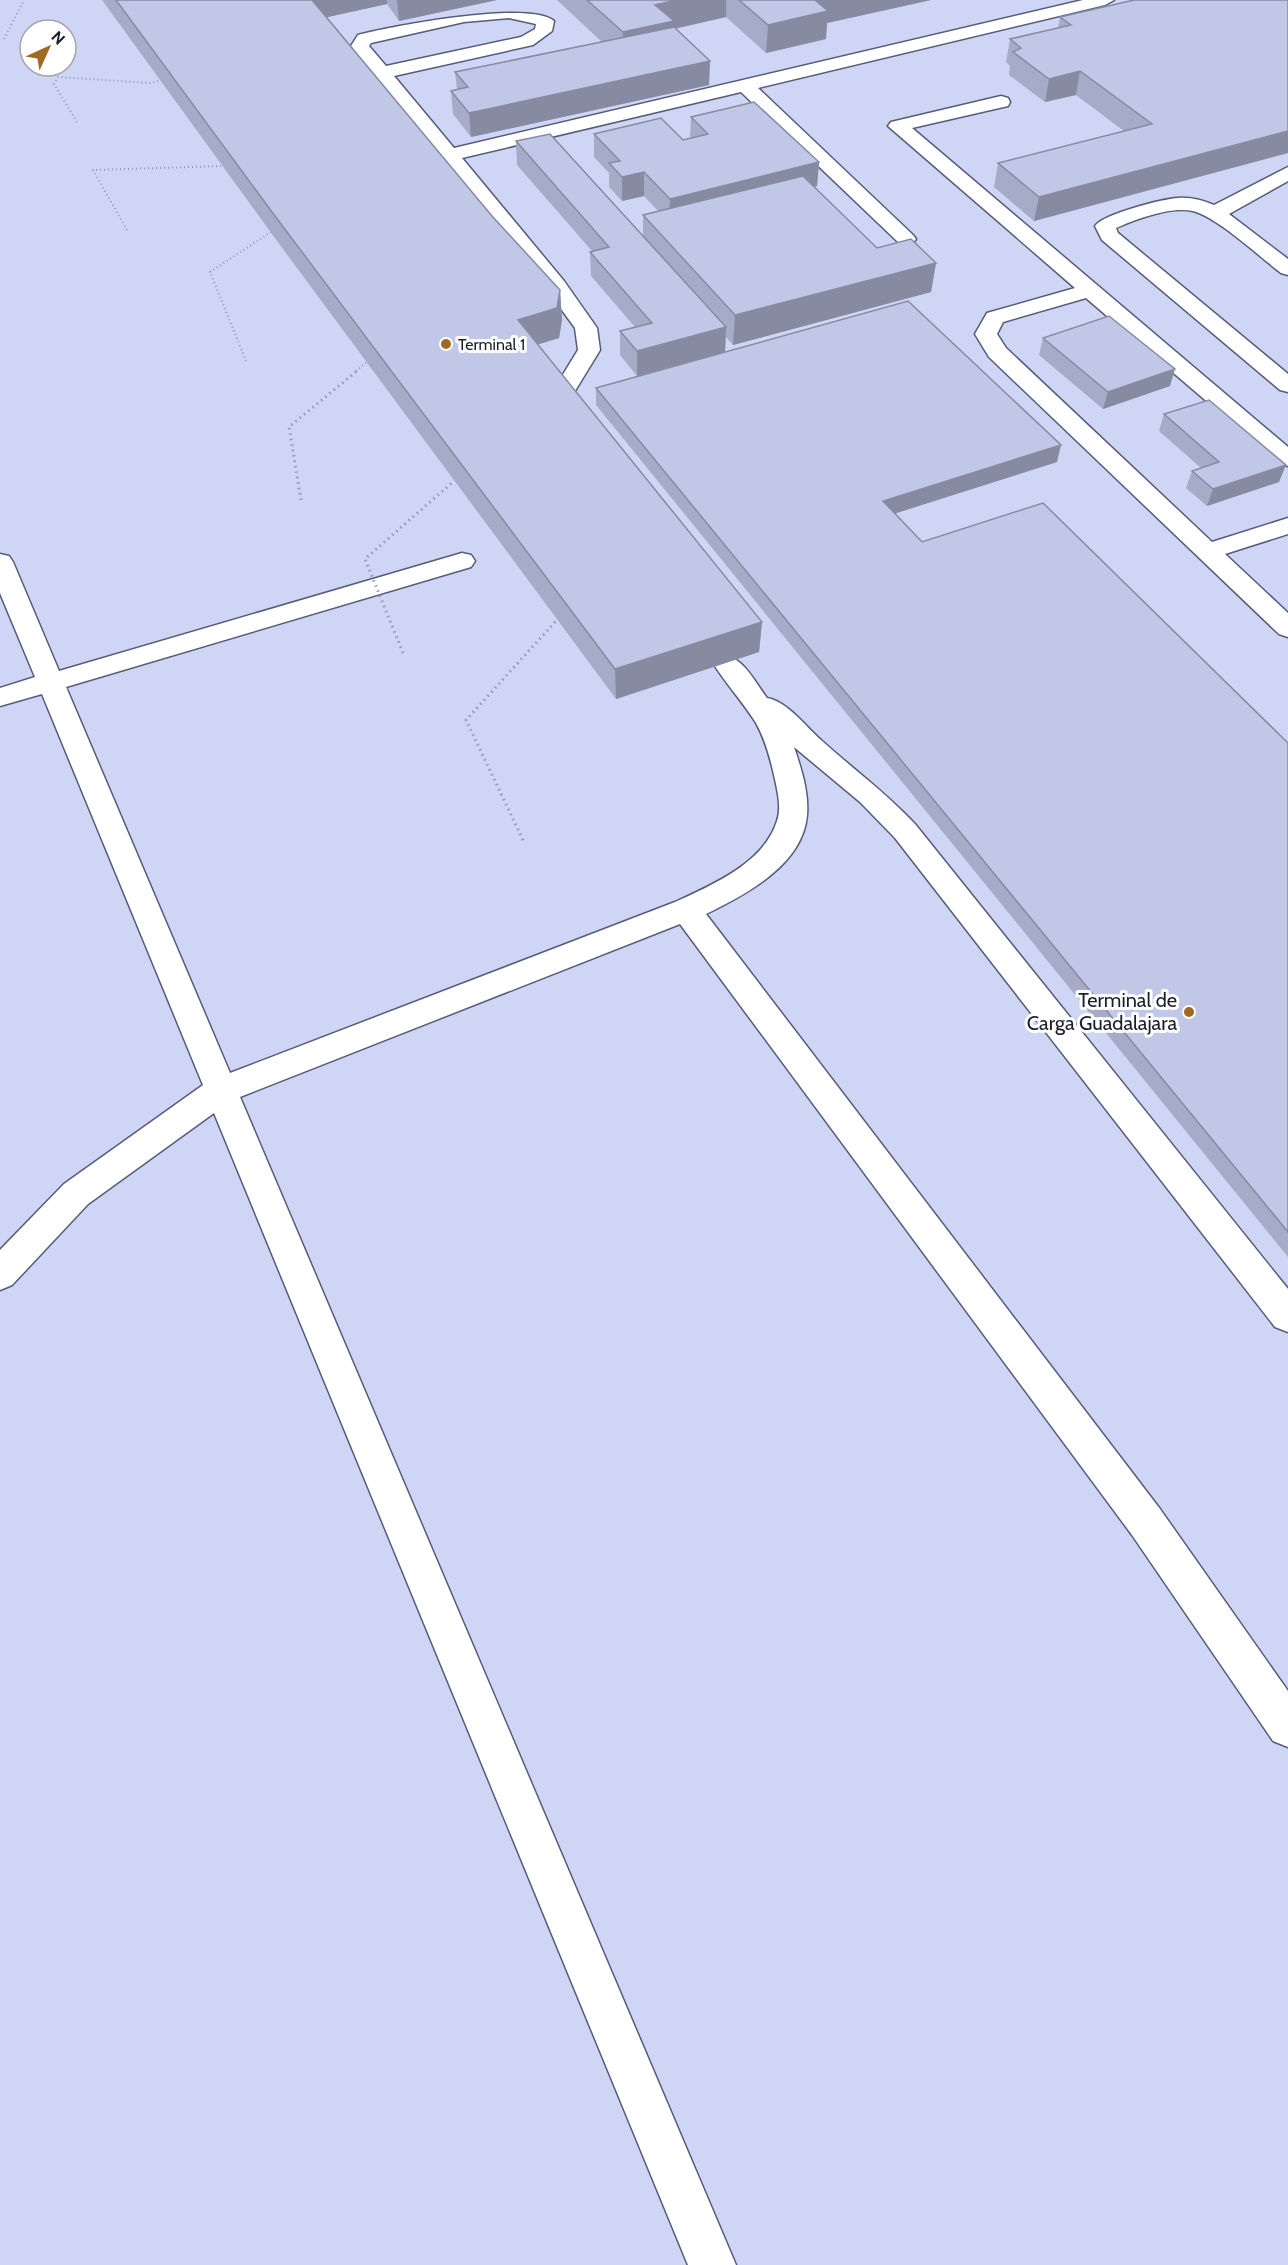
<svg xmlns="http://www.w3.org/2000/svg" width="1288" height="2265" viewBox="0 0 1288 2265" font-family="Cabin,sans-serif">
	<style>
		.built { fill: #cfd5f5; fill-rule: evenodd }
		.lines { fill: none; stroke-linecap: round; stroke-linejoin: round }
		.minor-casing { stroke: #575c78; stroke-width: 3 }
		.path-far1 { stroke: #969aaf; stroke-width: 2; stroke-dasharray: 1 3; stroke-linecap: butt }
		.path { stroke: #969aaf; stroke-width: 3; stroke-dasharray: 1.5 4; stroke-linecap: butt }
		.minor { fill: #fff; fill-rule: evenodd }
		.path-bridge { stroke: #969aaf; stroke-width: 3; stroke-dasharray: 1.5 4; stroke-linecap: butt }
		.wall { fill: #a6abc7 }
		.shaded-wall { fill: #878ba2 }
		.building { fill: #c1c7e7; stroke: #878ba2; stroke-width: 1.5 }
		.poi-dot { fill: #9f6823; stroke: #fff; stroke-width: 2 }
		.labels { text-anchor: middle; stroke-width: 6; stroke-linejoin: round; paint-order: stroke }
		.far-poi-label { font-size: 16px; fill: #1c1e2a; stroke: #fff; text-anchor: start }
		.poi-label { font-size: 20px; fill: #1c1e2a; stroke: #fff; text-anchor: end }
	</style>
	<rect width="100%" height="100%" fill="#dde2fc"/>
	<path class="built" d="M0 0H1288V2265H0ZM30 30H66V66H30Z"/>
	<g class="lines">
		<defs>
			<path id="minor" d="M1083 0H1114L1105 5 758 88 913 235 916 239 913 243H899L741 92 462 158 564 281 597 328 600 350 567 404H551L548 399 578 350 575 328 548 291 351 46 358 35C392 26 530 0 554 21L552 31 533 45 394 76 454 148ZM509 18 536 24 535 29 521 37 386 66 369 46 371 43 464 22Z
				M1001 96 1008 98 1010 102 1008 106 912 128 1288 447V466L1280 464 1086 298 1003 322 997 334 1006 348 1212 542 1288 518V534L1225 554 1288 613V637L1279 634 989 357 975 334 987 313 1075 288 888 126 891 122Z
				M1288 167V181L1229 214 1288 259V275L1281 273C1260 257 1217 217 1193 211 1171 206 1136 219 1116 228L1118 233 1288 374V392L1280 390 1102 240 1095 226C1103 214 1162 199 1178 198 1191 197 1202 200 1214 205Z
				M462 553 471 555 475 561 471 567 66 687 230 1073 675 902C712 885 764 863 777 821 782 807 777 789 774 775 770 757 765 739 756 723 743 702 726 684 713 663L717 657C740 650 754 681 767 698 787 701 806 727 821 740 853 769 885 792 915 824L1288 1289V1332L1275 1327 895 838 860 802 794 747C801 768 809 792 807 815 803 865 745 895 706 914L1160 1509 1288 1691V1747L1273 1741 1132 1535 680 924 240 1097 736 2265H688L214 1113 88 1204 12 1285 0 1290V1250L64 1184 203 1085 42 694 0 706V688L35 677 0 593V554L9 556 13 562 59 671Z"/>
		</defs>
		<use href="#minor" class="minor-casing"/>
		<path class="path-far1" d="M4 39 24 0
			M77 122 54 84 58 77 150 83 161 80
			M127 230 93 170 223 166
			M246 361 210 272 271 232
			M356 371 367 362"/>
		<path class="path" d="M301 500 289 427 358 370
			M523 840 466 720 556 621"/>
		<use href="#minor" class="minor"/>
		<path class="path-bridge" d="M403 653 365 559 454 481"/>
	</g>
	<path class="wall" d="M102 0H497L399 21 387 4 327 17 492 216 560 290 562 320 559 338 538 344 762 622 759 652 616 699 280 245Z
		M557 0H931L827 23 826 39 766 53 726 17 676 28 710 61 709 85 471 137 453 114 451 91 457 89 455 72 602 42Z
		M1060 17 1288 153 1034 221 994 187 998 163 1124 131 1076 95 1045 102 1009 75 1010 66 1006 62 1010 39 1058 28Z
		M691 117 819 162 817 186 814 187 877 248 936 263 931 292 733 345 726 337 725 352 637 376 620 355V331L635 327 591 276 590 252 592 251 517 165 516 141 643 236V215L658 211 644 196 622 201 609 187V173L594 157V134L683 140 690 138Z
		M1043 338 1170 386 1103 409 1039 355Z
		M596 388 1057 462 895 513 922 542 1288 743V1257L596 405Z
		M1164 414 1279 482 1207 506 1186 488 1192 471 1201 468 1159 431Z"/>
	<path class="shaded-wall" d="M307 0H387V4L310 21Z
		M397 0H497L399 21Z
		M677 0H726V17L674 29 623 61V32L655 5Z
		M813 0H931L827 23 826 39 766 53 768 25Z
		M710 61 709 85 471 137 469 113Z
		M1080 71 1076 95 1045 102 1049 79Z
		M1288 131V153L1034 221 1039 197Z
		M819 162 817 186 669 223 670 199Z
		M644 172V196L622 201V177Z
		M936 263 931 292 733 345 735 315Z
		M560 290 562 320 559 338 520 350 518 320Z
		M726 327 725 352 637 376V351Z
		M1175 369 1170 386 1103 409 1108 392Z
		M1061 445 1057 462 881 518 883 501Z
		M1286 465 1279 482 1207 506 1213 489Z
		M762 622 759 652 616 699 615 669Z"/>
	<path class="building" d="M116 0H312L492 216 560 290 557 308 518 320 762 622 615 669 275 216Z
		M587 0H677L655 5 674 21 623 32Z
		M739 0H815L828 11 768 25Z
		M1134 0H1288V131L1039 197 998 163 1152 124 1080 71 1049 79 1013 52 1021 48 1010 39 1071 25 1060 17Z
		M674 27 710 61 469 113 451 91 468 87 455 72Z
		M754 102 819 162 670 199 644 172 622 177 609 163 620 161 594 134 661 118 683 140 708 134 691 117Z
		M550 134 726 327 637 351 620 331 652 323 590 252 609 247 516 141Z
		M803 176 877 248 911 239 936 263 735 315 643 215Z
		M908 301 1061 445 883 501 922 542 1043 503 1288 743V1232L596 388Z
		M1109 316 1175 369 1108 392 1043 338Z
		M1209 400 1286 465 1213 489 1192 471 1219 462 1164 414Z"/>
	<g class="poi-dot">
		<circle cx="446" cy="344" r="6"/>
		<circle cx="1189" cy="1012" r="6"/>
	</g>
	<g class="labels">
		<g class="far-poi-label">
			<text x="458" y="350">Terminal 1</text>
		</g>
		<g class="poi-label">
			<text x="1177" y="1007">Terminal de<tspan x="1177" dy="23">Carga Guadalajara</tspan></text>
		</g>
	</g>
	<g transform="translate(48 48) rotate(45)"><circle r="28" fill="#ffffff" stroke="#a4a5aa" stroke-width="1.5"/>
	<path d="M0-4.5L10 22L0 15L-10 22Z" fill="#9f6823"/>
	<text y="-9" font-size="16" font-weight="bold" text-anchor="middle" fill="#1c1e2a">N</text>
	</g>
</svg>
